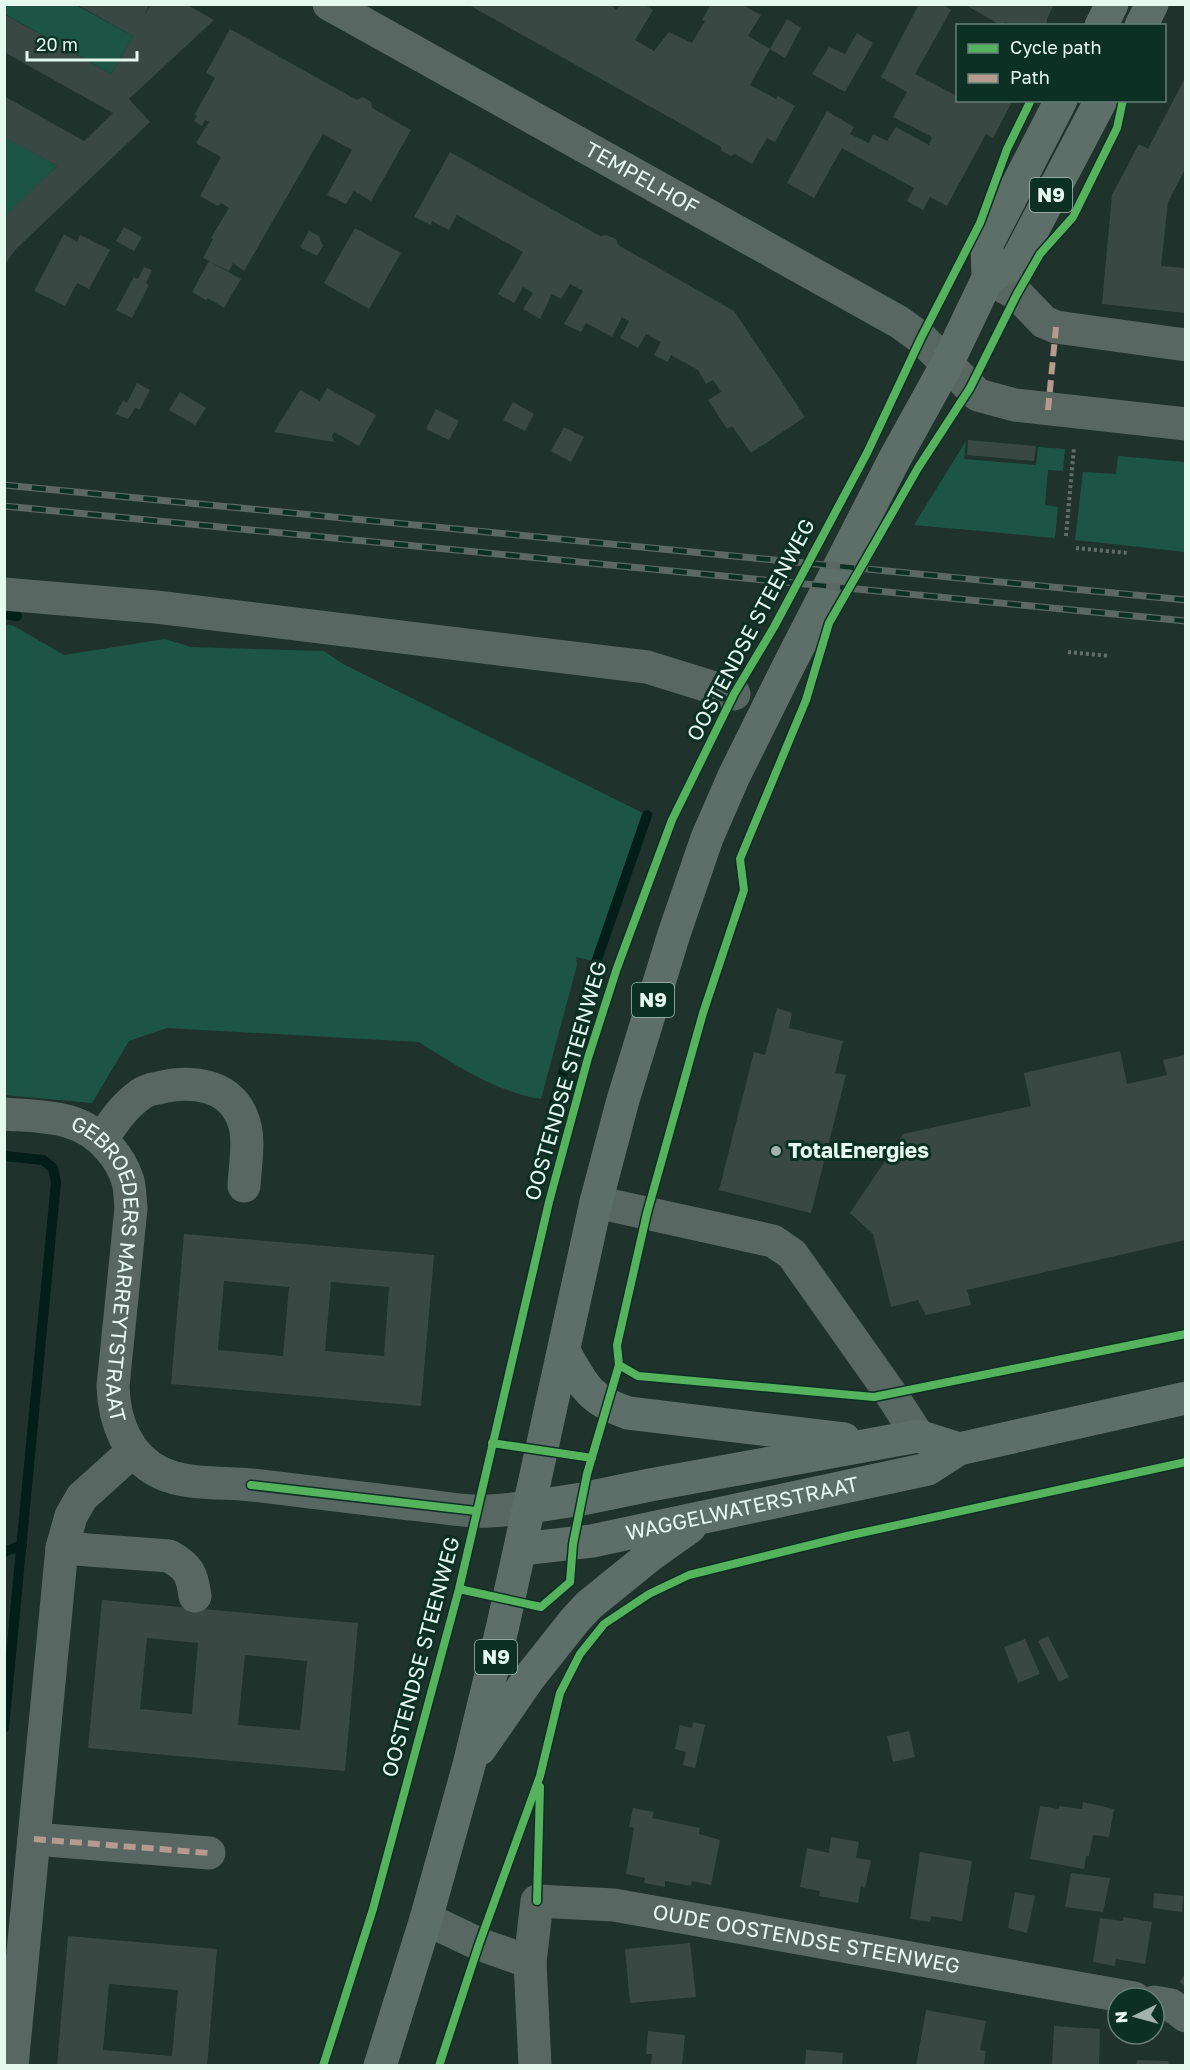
<svg xmlns="http://www.w3.org/2000/svg" width="1190" height="2070" viewBox="0 0 1190 2070" font-family="'Golos Text',sans-serif">
	<style>
		.green { fill: #1d5544 }
		.lines { fill: none; stroke-linecap: round; stroke-linejoin: round }
		.stream { stroke: #031e16; stroke-width: 10 }
		.building { fill: #394843; fill-rule: evenodd }
		.path { stroke: #626e6a; stroke-width: 4; stroke-dasharray: 3 3; stroke-linecap: butt }
		.minor { stroke: #586762; stroke-width: 33 }
		.major { stroke: #5e6f69; stroke-width: 33 }
		.rail-casing { stroke: #5b6863; stroke-width: 7 }
		.rail { stroke: #0d3025; stroke-width: 4.5; stroke-dasharray: 14; stroke-linecap: butt }
		.quiet { stroke: #b69a8f; stroke-width: 6; stroke-dasharray: 12 6; stroke-linecap: butt }
		.cycleway-casing { stroke: #0d3025; stroke-width: 11 }
		.cycleway { stroke: #56b35d; stroke-width: 8 }
		.poi-dot { fill: #a1b3ac; stroke: #0d3025; stroke-width: 2 }
		.labels { text-anchor: middle; stroke-width: 6; stroke-linejoin: round; paint-order: stroke }
		.shield { fill: #0d3025; stroke: #a5bdb4; stroke-width: 1.5 }
		.shield-label { font-size: 20px; font-weight: bold; fill: #e6f9f1 }
		.street-label { font-size: 21px; fill: #e6f9f1; stroke: #0d3025 }
		.poi-label { font-size: 21px; font-weight: bold; fill: #e6f9f1; stroke: #0d3025; text-anchor: start }
	</style>
	<rect width="100%" height="100%" fill="#20322c"/>
	<path class="green" d="M4 5H76L133 36 111 74 5 14Z
		M5 137 57 166 5 217Z
		M966 441 964 459 1036 465 1038 447 1065 449 1063 471 1048 470 1045 505 1058 507 1055 538 914 525Z
		M1118 456 1185 462V552L1075 540 1083 472 1116 474Z
		M5 624 14 626 64 655 165 639 191 647 324 651 343 664 647 815 597 962 576 957 577 965 541 1099C497 1092 456 1066 419 1042L167 1028 129 1041 92 1103 5 1095Z"/>
	<g class="lines">
		<path class="stream" d="M4 614 17 616
			M553 1107 592 974 647 815
			M4 1156 43 1160 53 1168 56 1182 4 1728
			M4 1552 22 1545"/>
	</g>
	<path class="building" d="M76 4H149L145 15 151 4H186L214 20 129 99 150 122 17 248 4 265V217L57 166 4 137V96L84 141 113 113 4 52V14L111 74 133 36Z
		M467 4H611L616 10 621 4H643L653 10 635 40 654 51 669 32 692 43 705 21 702 20 711 4H741L761 15 748 36 770 49 750 85 776 99 778 96 795 106 775 142 767 138 752 164 735 154 731 156 722 151 721 147 678 122Z
		M919 4H943L951 10 915 74 957 96V100H1013L993 138 986 134 947 206 930 197 923 210 907 201 914 188 842 148 814 198 787 183 827 111 854 127 850 134 869 143 873 134 887 141 896 127 929 145 932 137 893 117 907 92 881 77Z
		M964 4H1054L1047 19V26H1013L1005 22 1004 26H1002Z
		M787 19 801 28 785 58 770 49Z
		M230 29 357 100 363 97 371 102 372 108 411 130 371 201 354 191 346 204 327 195 352 150 323 134 244 271 233 263 229 271 203 258 213 239 211 238 229 208 221 203 218 206 200 196 221 157 196 143 209 122 205 120 202 126 194 121 197 116 195 114 215 78 206 73Z
		M857 33 873 43 845 92 812 74 829 47 845 54Z
		M1185 78V169L1168 202 1161 266 1185 268V313L1102 304 1112 195 1139 144 1148 149Z
		M450 152 600 236 606 235 616 239 618 245 734 311 805 417 751 453 732 426 727 429 708 400 721 392 713 380 706 384 698 370 671 355 668 362 654 355 661 342 646 334 638 348 620 338 629 321 622 317 612 337 586 323 581 332 564 324 583 291 570 284 561 299 552 294 540 319 523 309 533 293 523 287 514 303 498 294 523 252 457 215 449 230 432 221 431 225 414 217Z
		M124 227 142 237 134 251 116 241Z
		M355 228 401 253 369 309 324 283Z
		M309 231 319 236 323 246 317 256 300 247Z
		M64 234 77 242 80 235 110 250 89 289 77 283 65 306 34 291Z
		M209 261 241 279 224 308 208 298 206 300 192 292Z
		M144 267 152 270 146 283 149 285 132 318 116 310 134 277 138 279Z
		M137 383 150 390 140 409 135 408 128 419 116 414 123 400 127 403Z
		M327 388 376 415 359 446 334 432 332 436 334 442 274 432 300 390 320 401Z
		M180 392 206 408 195 425 169 410Z
		M513 402 534 414 525 431 503 420Z
		M436 409 459 421 449 440 426 429Z
		M564 427 584 437 571 462 551 451Z
		M968 440 1036 446 1034 461 967 455Z
		M777 1008 792 1013 789 1028 843 1041 835 1073 846 1075 811 1213 719 1190 754 1052 765 1055Z
		M1120 1051 1127 1084 1167 1075 1163 1060 1185 1055V1240L967 1290 971 1305 926 1315 918 1300 891 1307 873 1234 850 1213 903 1134 1031 1106 1024 1073Z
		M184 1234 434 1255 421 1406 171 1384ZM224 1281 289 1287 283 1356 218 1350ZM331 1282 389 1287 384 1356 325 1351Z
		M102 1600 358 1623 345 1771 88 1748ZM147 1638 198 1643 192 1714 140 1709ZM245 1655 307 1661 300 1730 238 1725Z
		M1048 1636 1069 1677 1059 1682 1038 1641Z
		M1025 1639 1040 1674 1018 1683 1004 1647Z
		M693 1722 705 1725 695 1768 683 1765 686 1752 675 1749 680 1725 692 1728Z
		M909 1731 915 1757 893 1762 887 1736Z
		M1083 1802 1114 1809 1109 1837 1093 1835 1089 1856H1086L1084 1869 1030 1859 1040 1806 1059 1809V1806L1082 1809Z
		M633 1808 654 1812 652 1818 700 1828 699 1834 720 1840 711 1885 692 1881 691 1886 665 1881V1887L644 1883 645 1878 626 1874 634 1828 629 1827Z
		M831 1837 859 1842 856 1858 871 1860 865 1888 861 1886 858 1903 819 1896 820 1891 800 1887 807 1848 829 1853Z
		M920 1852 972 1861 962 1921 931 1916 930 1922 910 1919Z
		M1071 1873 1110 1878 1103 1912 1065 1907Z
		M1015 1892 1035 1896 1027 1933 1008 1928Z
		M1154 1893 1183 1896 1182 1912 1153 1908Z
		M1123 1917 1152 1922 1145 1964 1116 1959 1115 1966 1093 1962 1100 1918 1123 1921Z
		M68 1936 217 1949 207 2066H57ZM109 1984 178 1990 172 2056 103 2050Z
		M690 1943 696 1997 630 2003 625 1949Z
		M1185 1973V1987L1180 1982Z
		M926 2010 986 2021 980 2050 986 2051 984 2065 916 2066Z
		M1054 2026 1100 2029 1099 2066H1052Z
		M648 2031 685 2035 682 2066H651L652 2054H646Z
		M806 2050 843 2053 842 2066 805 2065Z
		M1137 2060 1168 2061 1169 2066H1136Z"/>
	<g class="lines">
		<path class="path" d="M1066 536 1074 447
			M1076 548 1128 553
			M1068 652 1110 656"/>
		<g class="minor">
			<path id="s1" d="M329 4 899 322 921 338 978 395 1015 405 1186 424"/>
			<path d="M988 278 1017 294 1044 322 1056 327 1186 345"/>
			<path d="M4 594 156 607 647 667 734 694"/>
			<path id="s2" d="M4 1114C45 1117 82 1115 110 1149 118 1158 124 1169 128 1181 130 1189 130 1199 131 1208L113 1386C114 1421 127 1457 161 1473 186 1485 225 1482 252 1485 305 1491 358 1498 411 1504 432 1506 454 1510 475 1511 493 1512 512 1509 530 1507"/>
			<path d="M102 1139C114 1121 124 1106 141 1094 146 1090 152 1089 158 1088 189 1080 228 1083 242 1117 251 1137 245 1164 244 1186"/>
			<path d="M596 1202 773 1241 792 1254 891 1394 918 1436"/>
			<path d="M62 1548 169 1556C189 1567 192 1574 195 1596"/>
			<path d="M34 1839 209 1853"/>
			<path d="M426 1919 479 1944 530 1962"/>
			<path d="M1154 2002 1171 2005 1186 2016"/>
			<path d="M12 2066 62 1548 71 1516 82 1497 133 1451"/>
			<path id="s3" d="M535 2066 530 1962 537 1901 614 1905 1134 1998"/>
		</g>
		<g class="major">
			<path d="M1101 26 1112 4"/>
			<path d="M1141 26 1152 4"/>
			<path d="M988 278 1016 262 1101 100"/>
			<path d="M564 1351C583 1385 589 1400 628 1413L844 1439"/>
			<path d="M530 1507 582 1499 650 1485 918 1436 959 1449"/>
			<path id="s4" d="M521 1549 592 1541 928 1469 959 1449 1186 1398"/>
			<path d="M480 1749 529 1678 575 1620 589 1605 652 1554 690 1527"/>
			<path d="M380 2066 426 1919 469 1765 503 1625 596 1202 623 1100 674 934 707 838 734 776 789 665 894 460 947 364 988 278 987 244 1061 100"/>
		</g>
		<defs>
			<path id="rail" d="M4 485 1186 600
				M4 506 1186 621"/>
		</defs>
		<use href="#rail" class="rail-casing"/>
		<use href="#rail" class="rail"/>
		<path class="quiet" d="M1048 410 1056 327
			M34 1839 209 1853"/>
		<defs>
			<path id="cycleway" d="M619 1365 638 1376 874 1397 1186 1334
				M492 1443 592 1458
				M251 1485 476 1511
				M570 1582 573 1544 587 1474 619 1365 617 1345 647 1213 703 1013 744 890 740 859 806 700 829 623 918 468 970 388 1017 294 1040 254 1073 217 1117 128 1123 100
				M459 1589 541 1607 570 1582
				M537 1901 540 1787
				M323 2066 373 1909 459 1589 549 1202 588 1058 617 968 672 820 734 694 774 627 867 453 921 338 980 223 1007 149 1031 100
				M439 2066 479 1944 540 1776 560 1693 580 1654 604 1624 649 1594 689 1575 847 1536 1186 1462"/>
		</defs>
		<use href="#cycleway" class="cycleway-casing"/>
		<use href="#cycleway" class="cycleway"/>
	</g>
	<circle class="poi-dot" cx="776" cy="1151" r="6"/>
	<g class="labels">
		<g class="shield">
			<rect x="1030" y="178" width="42" height="34" rx="4.5"/>
			<rect x="632" y="983" width="42" height="34" rx="4.5"/>
			<rect x="475" y="1640" width="42" height="34" rx="4.5"/>
		</g>
		<g class="shield-label">
			<text x="1051" y="202">N9</text>
			<text x="653" y="1007">N9</text>
			<text x="496" y="1664">N9</text>
		</g>
		<g class="street-label">
			<text dy="7" stroke="none"><textPath href="#s1" startOffset="358">TEMPELHOF</textPath></text>
			<text transform="translate(751 630) rotate(-62)" y="7">OOSTENDSE STEENWEG</text>
			<text transform="translate(566 1081) rotate(-74)" y="7">OOSTENDSE STEENWEG</text>
			<text dy="7" stroke="none"><textPath href="#s2" startOffset="232">GEBROEDERS MARREYTSTRAAT</textPath></text>
			<text dy="7" stroke="none"><textPath href="#s4" startOffset="225">WAGGELWATERSTRAAT</textPath></text>
			<text transform="translate(421 1657) rotate(-75)" y="7">OOSTENDSE STEENWEG</text>
			<text dy="7" stroke="none"><textPath href="#s3" startOffset="438">OUDE OOSTENDSE STEENWEG</textPath></text>
		</g>
		<g class="poi-label">
			<text x="788" y="1158">TotalEnergies</text>
		</g>
	</g>
	<rect width="1190" height="2070" fill="none" stroke="#e6f9f1" stroke-width="12"/>
	<rect x="956" y="24" width="210" height="78" fill="#0d3025" stroke="#648077" stroke-width="1.5"/>
	<rect x="968" y="44" width="30" height="9" fill="#56b35d" stroke="#648077" stroke-width="1.5"/>
	<text x="1010" y="54" font-size="18" fill="#e6f9f1">Cycle path</text>
	<rect x="968" y="74" width="30" height="9" fill="#b69a8f" stroke="#648077" stroke-width="1.5"/>
	<text x="1010" y="84" font-size="18" fill="#e6f9f1">Path</text>
	<g transform="translate(1136 2016) rotate(265)"><circle r="28" fill="#0d3025" stroke="#648077" stroke-width="1.5"/>
	<path d="M0-4.5L10 22L0 15L-10 22Z" fill="#a1b3ac"/>
	<text y="-9" font-size="16" font-weight="bold" text-anchor="middle" fill="#e6f9f1">N</text>
	</g>
	<path d="M27 51v9h110v-9" fill="none" stroke="#e6f9f1" stroke-width="3"/>
	<text x="36" y="51" font-size="18" fill="#e6f9f1" stroke="#0d3025" stroke-width="4.5" paint-order="stroke">20 m</text>
</svg>
